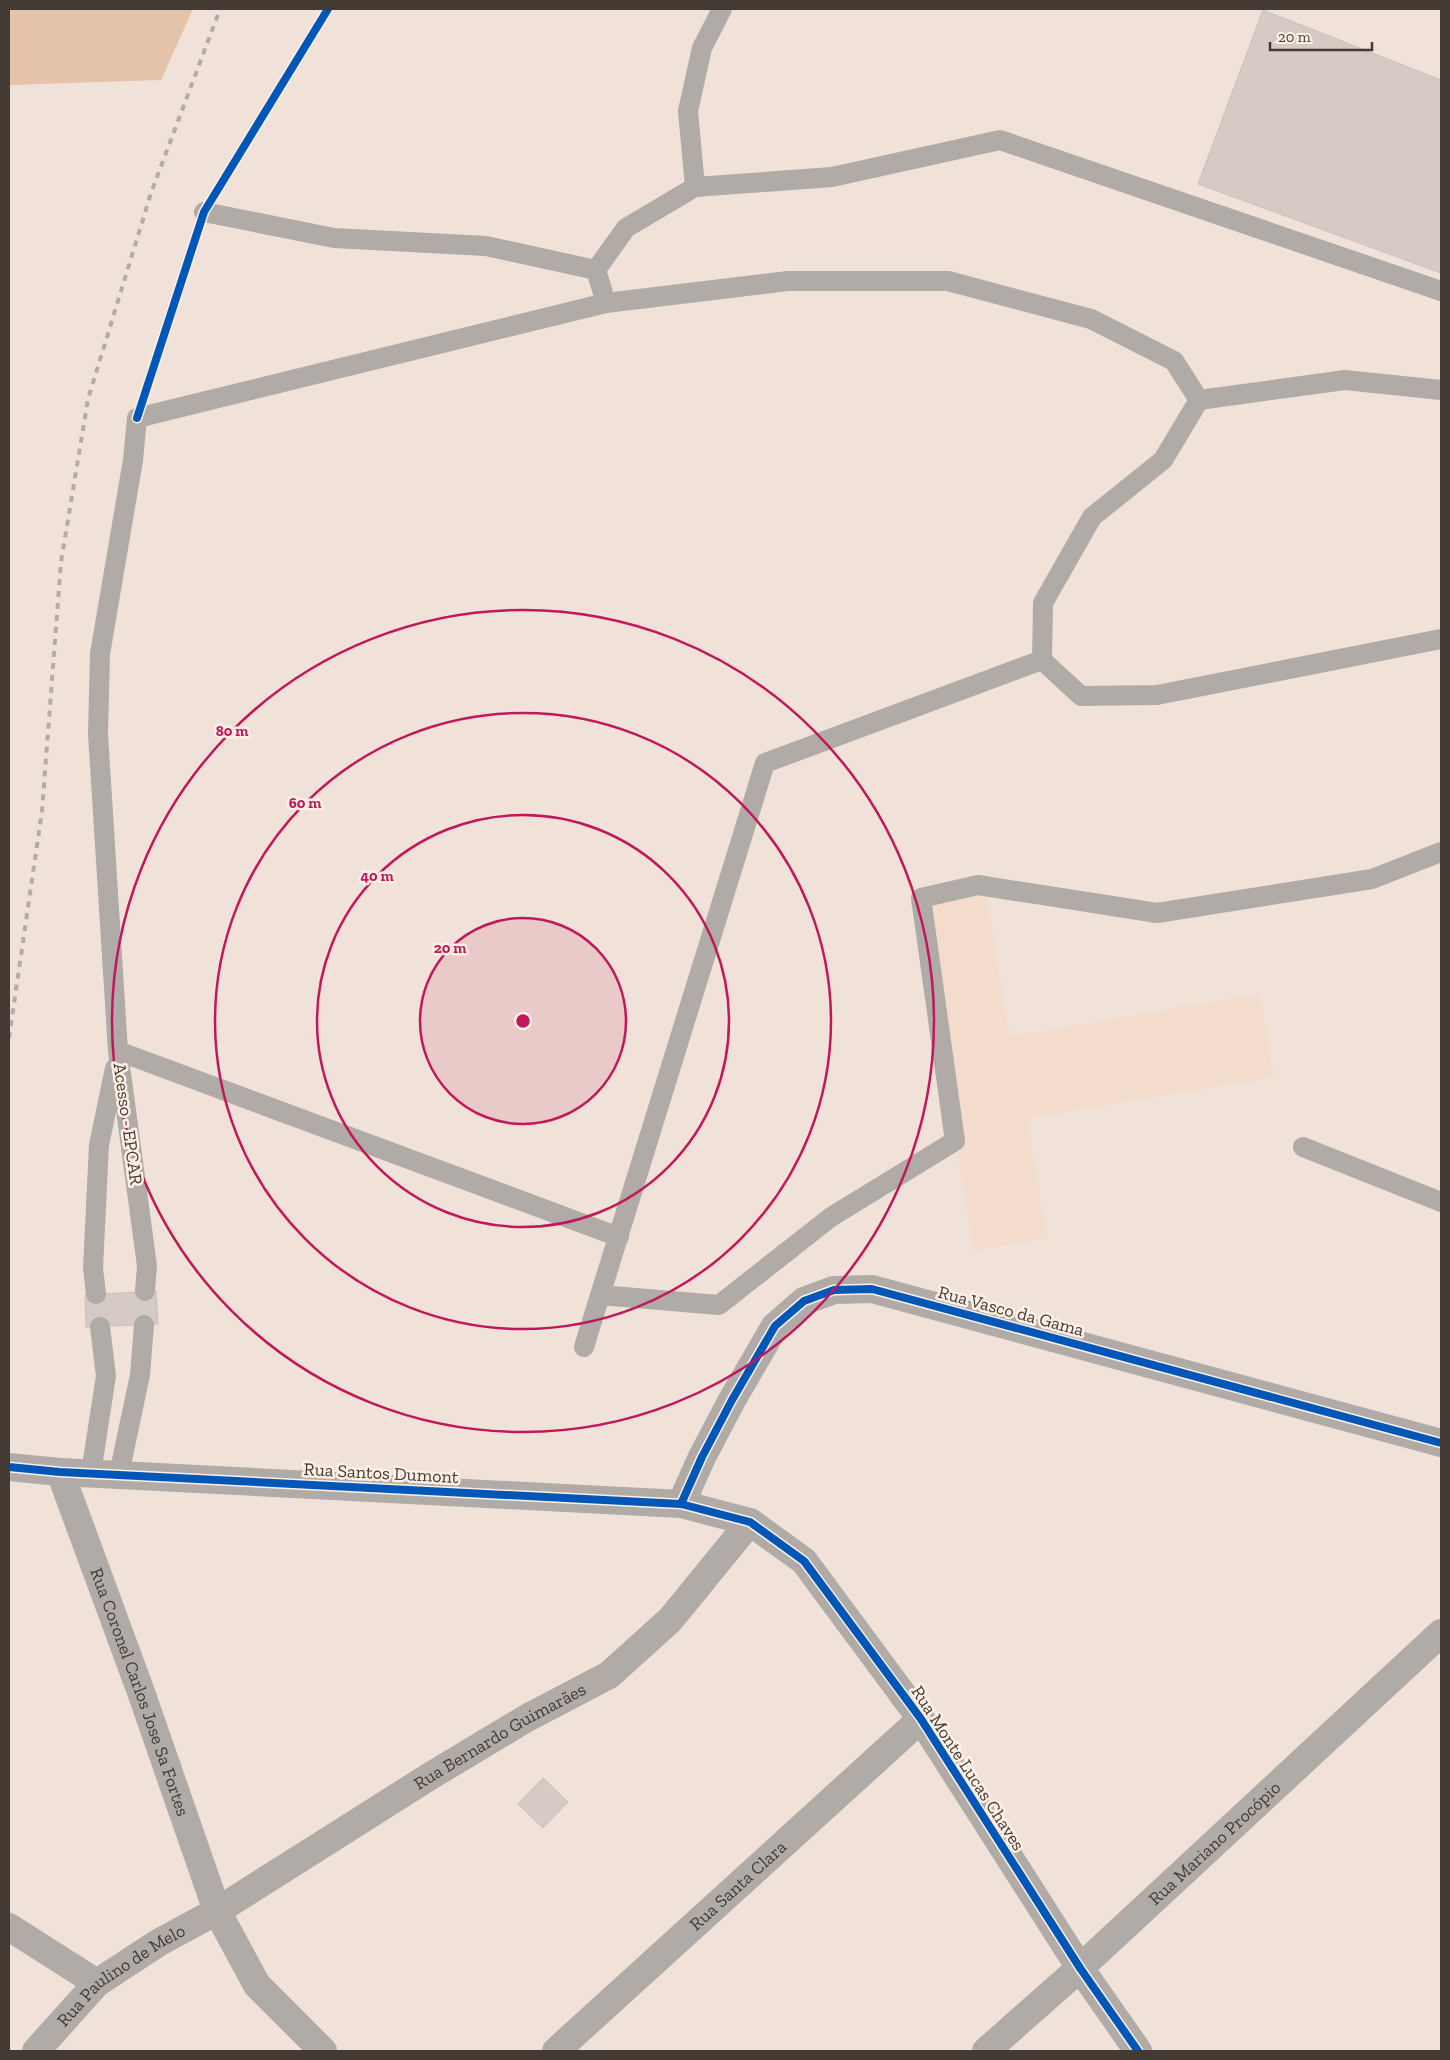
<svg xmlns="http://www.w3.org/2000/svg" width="1450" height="2060" viewBox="0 0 1450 2060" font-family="'Zilla Slab',serif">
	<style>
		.built { fill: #f3dccc }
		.green { fill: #e5c2aa }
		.building { fill: #d5cbc4; stroke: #cabfb9 }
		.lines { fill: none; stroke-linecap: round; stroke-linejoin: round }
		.lane { stroke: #b0aba7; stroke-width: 20 }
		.street { stroke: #b0aba7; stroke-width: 28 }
		.rail { stroke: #b4aba6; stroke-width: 4; stroke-dasharray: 6 6; stroke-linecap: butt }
		.cycleway-casing { stroke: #fef0e6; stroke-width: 11 }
		.cycleway { stroke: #0057b8; stroke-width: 8 }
		.ring { fill: none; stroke: #c2185b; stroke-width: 2.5 }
		.labels { text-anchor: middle; stroke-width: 5; stroke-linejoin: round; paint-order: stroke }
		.street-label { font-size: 18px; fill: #433a34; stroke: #fef0e6 }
		.centre { fill: #c2185b; stroke: #fef0e6; stroke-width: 2.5 }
		.ring-label { font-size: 15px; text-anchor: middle; font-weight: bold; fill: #c2185b; stroke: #fef0e6; stroke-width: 5; stroke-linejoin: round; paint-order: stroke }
	</style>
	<rect width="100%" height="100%" fill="#f0e2d9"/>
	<path class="built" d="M986 894 1010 1036 1260 994 1274 1077 1027 1118 1047 1238 974 1250 916 906Z"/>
	<path class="green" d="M9 9H193L161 80 9 85Z"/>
	<path class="building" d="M1263 10 1441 80V273L1198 184Z
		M156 1291 158 1324 86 1327 85 1295Z
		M543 1778 568 1802 543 1828 518 1804Z"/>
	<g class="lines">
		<path class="lane" d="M695 187 688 111 702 48 722 9
			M204 212 334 238 486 246 596 270
			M606 303 596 270 626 228 695 187 832 177 1000 140 1441 291
			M1199 400 1345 380 1441 390
			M118 1051 619 1237
			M1303 1147 1441 1202
			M145 1291 147 1266 118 1051 98 734 100 654 133 460 137 418 606 303 788 281H948L1091 319 1174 361 1199 400 1163 460 1092 517 1043 603 1042 660 1081 696 1157 695 1441 639
			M96 1294 93 1268 99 1145 115 1068
			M600 1295 719 1305 831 1217 955 1141 921 898 978 885 1157 913 1372 879 1441 852
			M584 1347 765 763 1042 660
			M91 1473 106 1376 100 1327
			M119 1474 140 1375 144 1325"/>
		<g class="street">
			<path d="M9 1467 60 1472 681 1504 750 1522 804 1561 921 1719 1080 1968 1138 2051"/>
			<path id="s1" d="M60 1472 141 1692 217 1911 257 1985 323 2051"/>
			<path d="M681 1504 702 1457 732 1400 775 1326 804 1301 834 1290 872 1289 1441 1443"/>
			<path d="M9 1927 97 1983"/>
			<path id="s2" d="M36 2051 97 1983 158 1943 217 1911 432 1775 527 1718 609 1675 670 1620 750 1522"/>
			<path id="s3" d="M556 2051 921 1719"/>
			<path id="s4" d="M986 2051 1080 1968 1441 1633"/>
		</g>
		<path class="rail" d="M9 1038 42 811 61 562 88 399 151 193 220 9"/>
		<defs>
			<path id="cycleway" d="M137 418 204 212 328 9
				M9 1467 60 1472 681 1504 750 1522 804 1561 921 1719 1080 1968 1138 2051
				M681 1504 702 1457 732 1400 775 1326 804 1301 834 1290 872 1289 1441 1443"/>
		</defs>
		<use href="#cycleway" class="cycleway-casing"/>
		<use href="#cycleway" class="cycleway"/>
	</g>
	<circle cx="523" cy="1021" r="103" fill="#c2185b" fill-opacity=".12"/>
	<g class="ring">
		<circle cx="523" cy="1021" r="103"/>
		<circle cx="523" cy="1021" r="206"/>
		<circle cx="523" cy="1021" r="308"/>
		<circle cx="523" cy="1021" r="411"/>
	</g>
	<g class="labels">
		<g class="street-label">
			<text transform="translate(128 1124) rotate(82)" y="6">Acesso - EPCAR</text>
			<text transform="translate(1011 1311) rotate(15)" y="6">Rua Vasco da Gama</text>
			<text transform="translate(381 1473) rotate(3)" y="6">Rua Santos Dumont</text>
			<text dy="6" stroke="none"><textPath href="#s1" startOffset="234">Rua Coronel Carlos Jose Sa Fortes</textPath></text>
			<text dy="6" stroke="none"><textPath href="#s2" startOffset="564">Rua Bernardo Guimarães</textPath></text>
			<text transform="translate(968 1768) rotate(57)" y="6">Rua Monte Lucas Chaves</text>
			<text dy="6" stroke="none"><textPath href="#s4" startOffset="309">Rua Mariano Procópio</textPath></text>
			<text dy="6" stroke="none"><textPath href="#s3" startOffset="246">Rua Santa Clara</textPath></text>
			<text dy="6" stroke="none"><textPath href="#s2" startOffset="115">Rua Paulino de Melo</textPath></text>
		</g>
	</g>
	<circle cx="523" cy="1021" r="8" class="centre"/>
	<g class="ring-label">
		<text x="232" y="736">80 m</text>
		<text x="305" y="808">60 m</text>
		<text x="377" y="881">40 m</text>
		<text x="450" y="953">20 m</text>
	</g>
	<rect width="1450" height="2060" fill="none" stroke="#433a34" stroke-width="20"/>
	<path d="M1270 42v8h102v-8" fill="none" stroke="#433a34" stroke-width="2.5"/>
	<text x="1278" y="42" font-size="15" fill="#433a34" stroke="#fef0e6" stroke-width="4" paint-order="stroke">20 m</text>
</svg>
